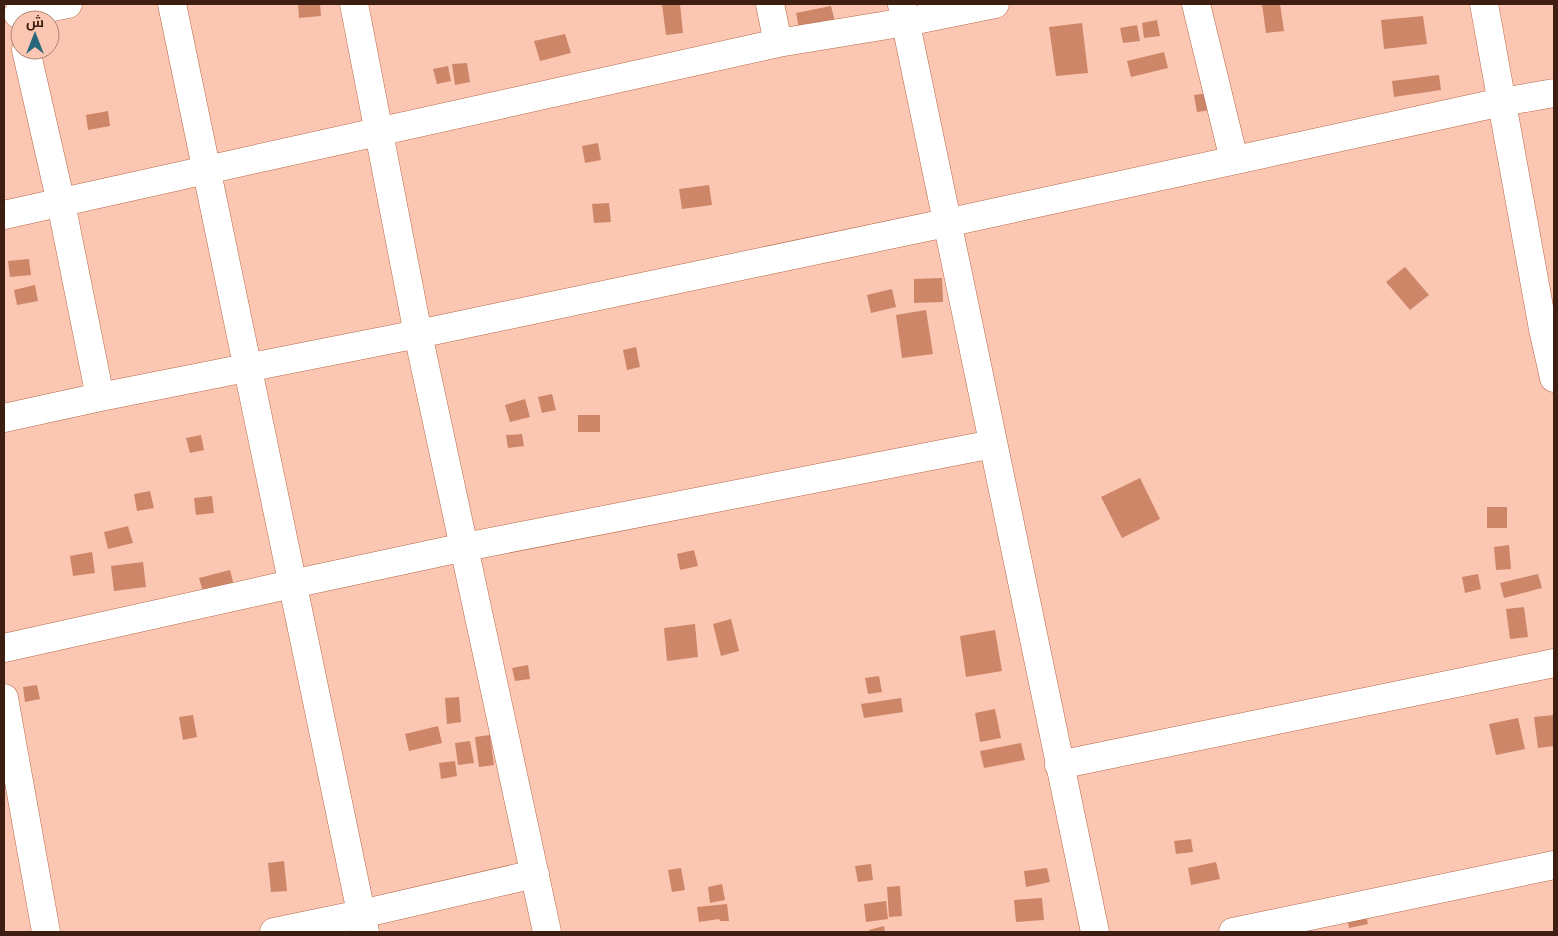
<svg xmlns="http://www.w3.org/2000/svg" width="1558" height="936" viewBox="0 0 1558 936" font-family="'PT Serif',Cairo,serif">
	<style>
		.building { fill: #ce8669 }
		.lines { fill: none; stroke-linecap: round; stroke-linejoin: round }
		.minor-casing { stroke: #b66949; stroke-width: 29 }
		.minor { stroke: #fff; stroke-width: 28 }
	</style>
	<rect width="100%" height="100%" fill="#fbc7b2"/>
	<path class="building" d="M298 4H320L321 16 299 18Z
		M662 4H680L683 33 666 35Z
		M1262 4H1280L1284 31 1266 33Z
		M831 6 836 26 800 34 796 13Z
		M1423 16 1427 44 1384 49 1381 20Z
		M1157 20 1160 36 1144 38 1142 23Z
		M1082 23 1088 73 1056 76 1049 27Z
		M1137 25 1140 41 1123 43 1120 28Z
		M565 34 571 53 540 61 534 41Z
		M1164 52 1168 68 1131 77 1127 61Z
		M467 63 470 82 455 85 452 64Z
		M448 66 451 81 437 84 433 69Z
		M1439 75 1441 90 1394 97 1392 81Z
		M1209 93 1212 110 1197 112 1194 95Z
		M108 111 110 126 88 130 86 115Z
		M598 143 601 160 585 163 582 146Z
		M709 185 712 205 682 209 679 189Z
		M609 203 611 222 594 223 592 204Z
		M29 259 31 275 10 277 8 261Z
		M1405 267 1429 295 1410 310 1386 282Z
		M942 278 943 302 914 303V279Z
		M35 285 38 301 17 305 14 290Z
		M892 289 896 307 871 313 867 295Z
		M926 310 933 354 902 358 896 315Z
		M636 347 640 367 627 370 623 350Z
		M552 394 556 410 542 413 538 397Z
		M525 399 530 417 510 422 505 405Z
		M578 415H600V432H578Z
		M522 434 524 446 508 448 506 435Z
		M201 435 204 450 190 453 186 438Z
		M1140 478 1160 519 1122 538 1101 497Z
		M150 491 154 508 137 511 134 494Z
		M212 496 214 513 196 515 194 498Z
		M1487 507H1507V528H1487Z
		M128 526 133 543 108 549 104 532Z
		M1509 545 1511 569 1496 570 1494 547Z
		M694 550 698 566 680 570 677 554Z
		M92 552 95 573 73 576 70 556Z
		M143 562 146 587 114 591 111 566Z
		M230 570 234 586 204 595 199 578Z
		M1478 574 1481 589 1465 593 1462 577Z
		M1538 574 1542 588 1504 598 1500 583Z
		M1524 607 1528 637 1510 639 1506 609Z
		M731 619 739 651 721 656 713 624Z
		M695 624 698 657 667 661 664 628Z
		M995 630 1002 671 966 677 960 636Z
		M528 665 530 679 515 681 512 668Z
		M879 676 882 692 868 694 865 678Z
		M37 685 40 699 25 702 23 687Z
		M459 697 461 722 447 724 445 698Z
		M901 698 903 712 864 718 861 704Z
		M995 709 1001 738 980 742 975 713Z
		M193 715 197 737 183 740 179 717Z
		M1554 715V746L1538 748 1534 717Z
		M1518 718 1525 749 1496 755 1489 724Z
		M438 726 442 743 409 751 405 734Z
		M490 735 494 765 479 767 475 737Z
		M470 741 474 763 458 765 455 743Z
		M1021 743 1025 760 984 768 980 751Z
		M455 761 457 776 441 779 439 763Z
		M1191 839 1193 852 1176 854 1174 841Z
		M284 861 287 891 271 892 268 863Z
		M1216 862 1220 879 1191 885 1188 868Z
		M871 864 873 880 858 882 855 866Z
		M681 868 685 890 672 892 668 870Z
		M1047 868 1050 882 1026 887 1024 871Z
		M722 884 725 900 710 903 708 887Z
		M900 886 902 916 889 917 887 887Z
		M1042 898 1044 920 1016 922 1014 900Z
		M886 901 888 919 866 922 864 904Z
		M727 904 729 921H720L719 919 699 922 697 907Z
		M1366 914 1368 924 1349 928 1347 918Z
		M884 926 885 932H869V930Z"/>
	<g class="lines">
		<defs>
			<path id="minor" d="M172 4 365 932
				M354 4 418 334 547 932
				M770 4 778 43
				M1196 4 1234 160
				M1484 4 1543 329 1554 378
				M902 5 1095 932
				M18 14 68 4
				M26 50 61 203 100 397
				M4 215 778 43 906 22 995 4
				M4 418 100 397 418 334 946 223 1502 102 1554 93
				M4 648 292 584 465 547 993 444
				M4 698 46 932
				M1059 765 1554 663
				M274 932 361 914 535 874
				M1233 932 1554 865"/>
		</defs>
		<use href="#minor" class="minor-casing"/>
		<use href="#minor" class="minor"/>
	</g>
	<rect width="1558" height="936" fill="none" stroke="#3e1e11" stroke-width="10"/>
	<g transform="translate(35 35)"><circle r="24" fill="#fbc7b2" stroke="#af8372"/>
	<path d="M0-4L9 19L0 12L-9 19Z" fill="#28687c"/>
	<text y="-8" font-size="14" font-weight="bold" text-anchor="middle" fill="#3e1e11">ش</text>
	</g>
</svg>
